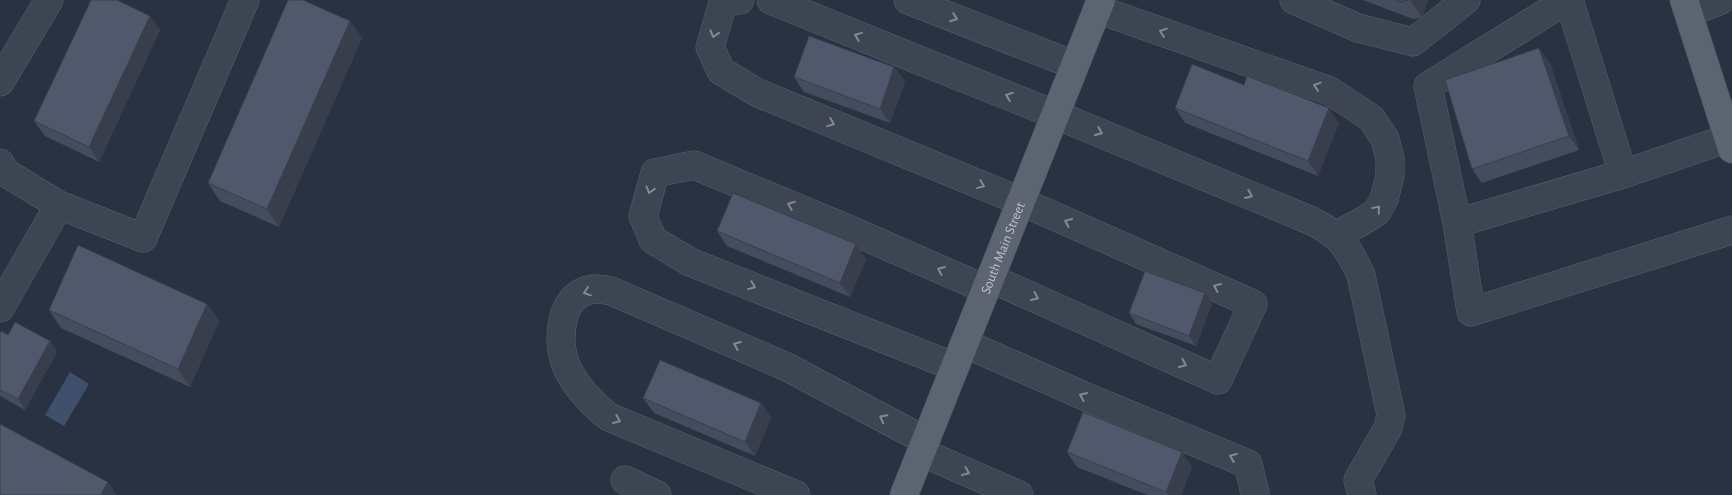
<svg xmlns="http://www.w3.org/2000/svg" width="1732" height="495" viewBox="0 0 1732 495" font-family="'Alegreya Sans',sans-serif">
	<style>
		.water { fill: #404f6b }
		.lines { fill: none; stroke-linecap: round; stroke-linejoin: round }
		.minor-casing { stroke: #59606d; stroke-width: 29 }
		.major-casing { stroke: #474e5c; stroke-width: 29 }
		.minor { stroke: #3d4553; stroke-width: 28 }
		.major { stroke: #5c6472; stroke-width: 28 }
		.wall { fill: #454d5d }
		.shaded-wall { fill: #383e4c }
		.building { fill: #50596c; stroke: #383e4c }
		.oneway { stroke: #828996 }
		.labels { text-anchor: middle; stroke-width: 4.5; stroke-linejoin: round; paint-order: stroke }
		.street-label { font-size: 14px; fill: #bbc0cc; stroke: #222a38 }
	</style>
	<rect width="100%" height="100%" fill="#293243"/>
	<path class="water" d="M70 372 89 384 64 426 45 415Z"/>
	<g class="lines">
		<defs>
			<path id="minor" d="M740 0 723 3 710 47 721 71 758 93 1020 201 1253 304 1218 380 990 278
				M771 0 916 59 1054 114 1312 221C1340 235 1348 247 1361 275L1391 415 1388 428 1358 480 1362 495
				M908 0 1074 65
				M1294 0 1358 28 1413 42 1466 0
				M1567 0 1428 86 1457 223 1623 174 1729 138
				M1569 0 1623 174
				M1097 9 1330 91 1371 118 1385 139 1390 159V176L1384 199 1377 212 1361 222 1337 235
				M1689 13 1721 0
				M0 82 49 0
				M0 163 6 173 59 205 143 238 245 0
				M1457 223 1471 312 1732 230
				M0 308 59 205
				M964 343 1091 399 1248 464 1255 493V495
				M955 367 690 262 653 240 643 216 655 173 694 165 848 229 985 289
				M921 452 1019 495
				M625 480 657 495
				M796 495 609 417C592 404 578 389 568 370 555 345 558 290 596 289 601 289 606 290 611 291L787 367 926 441"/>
			<g id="major">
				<path d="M1684 0 1732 149"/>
				<path id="s1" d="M904 495 1101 0"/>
			</g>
		</defs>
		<use href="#minor" class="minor-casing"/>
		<use href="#major" class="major-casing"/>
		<use href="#minor" class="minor"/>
		<use href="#major" class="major"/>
	</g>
	<path class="wall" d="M1363 0H1428L1422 17 1413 19Z
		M150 16 160 30 99 162 45 136 34 121Z
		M350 21 362 38 279 227 220 201 208 183Z
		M1550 63 1579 150 1482 183 1472 169Z
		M894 67 905 82 890 123 804 92 794 77Z
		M1175 108 1339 123 1318 176 1185 123Z
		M717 231 866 259 850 297 727 246Z
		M207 304 219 321 190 387 61 328 49 310Z
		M1212 304 1196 346 1136 324 1129 313Z
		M0 333 50 341 57 352 25 410 0 396Z
		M643 398 761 403 771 418 755 456 654 413Z
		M1067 452H1182L1192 467 1181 495H1147L1077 467Z"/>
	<path class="shaded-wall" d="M1410 0H1428L1422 17Z
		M150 16 160 30 99 162 89 147Z
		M350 21 362 38 279 227 267 209Z
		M1539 48 1550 63 1579 150 1569 136Z
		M894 67 905 82 890 123 880 109Z
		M1329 108 1339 123 1318 176 1308 161Z
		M856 244 866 259 850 297 840 283Z
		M1205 293 1212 304 1196 346 1189 336Z
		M207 304 219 321 190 387 178 369Z
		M50 341 57 352 25 410 18 399Z
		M761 403 771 418 755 456 745 442Z
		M1182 452 1192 467 1181 495H1168L1166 492Z
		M108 482 117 495H101Z"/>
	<path class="building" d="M91 0H117L150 16 89 147 34 121Z
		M288 0H303L350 21 267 209 208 183Z
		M1395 0H1408L1401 2Z
		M809 36 894 67 880 109 794 77Z
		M1539 48 1569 136 1472 169 1445 80Z
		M1192 64 1244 85 1247 76 1329 108 1308 161 1175 108Z
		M733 193 856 244 840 283 717 231Z
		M78 245 207 304 178 369 49 310Z
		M1145 271 1205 293 1189 336 1129 313Z
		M15 322 50 341 18 399 0 390V333L1 331 8 335Z
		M660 360 761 403 745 442 643 398Z
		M1083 412 1182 452 1166 492 1067 452Z
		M0 424 108 482 101 495H0Z"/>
	<defs><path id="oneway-chevron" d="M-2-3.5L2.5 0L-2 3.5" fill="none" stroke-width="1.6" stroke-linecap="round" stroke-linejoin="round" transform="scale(1.25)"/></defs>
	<g class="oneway">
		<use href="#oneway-chevron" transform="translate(954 18) rotate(21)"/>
		<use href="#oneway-chevron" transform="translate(1163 32) rotate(-161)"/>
		<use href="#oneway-chevron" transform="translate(714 34) rotate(107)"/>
		<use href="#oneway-chevron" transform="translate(858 36) rotate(-158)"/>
		<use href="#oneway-chevron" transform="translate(1317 86) rotate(-161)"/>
		<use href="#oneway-chevron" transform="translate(1009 96) rotate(-159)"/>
		<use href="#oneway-chevron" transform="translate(831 123) rotate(22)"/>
		<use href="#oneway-chevron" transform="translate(1099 132) rotate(23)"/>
		<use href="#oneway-chevron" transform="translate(981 185) rotate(22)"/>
		<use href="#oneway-chevron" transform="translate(650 190) rotate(106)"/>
		<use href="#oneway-chevron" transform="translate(1249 195) rotate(23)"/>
		<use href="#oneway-chevron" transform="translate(791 205) rotate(-158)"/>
		<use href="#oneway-chevron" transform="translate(1377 209) rotate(-50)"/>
		<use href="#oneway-chevron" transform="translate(1068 222) rotate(-156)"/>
		<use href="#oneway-chevron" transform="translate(941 270) rotate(-156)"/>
		<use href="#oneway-chevron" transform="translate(752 286) rotate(22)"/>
		<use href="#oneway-chevron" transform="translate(1217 287) rotate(-156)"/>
		<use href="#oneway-chevron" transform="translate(587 292) rotate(161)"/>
		<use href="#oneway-chevron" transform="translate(1035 297) rotate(24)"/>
		<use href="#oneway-chevron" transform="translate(737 345) rotate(-157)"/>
		<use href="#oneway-chevron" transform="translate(1183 364) rotate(24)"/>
		<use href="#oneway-chevron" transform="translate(1083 396) rotate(-156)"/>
		<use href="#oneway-chevron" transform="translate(883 418) rotate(-152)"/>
		<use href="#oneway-chevron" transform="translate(617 420) rotate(23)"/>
		<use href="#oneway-chevron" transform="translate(1233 457) rotate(-158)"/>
		<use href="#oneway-chevron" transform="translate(966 472) rotate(24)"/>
	</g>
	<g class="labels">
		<g class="street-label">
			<text dy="5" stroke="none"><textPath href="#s1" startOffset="266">South Main Street</textPath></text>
		</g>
	</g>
</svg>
